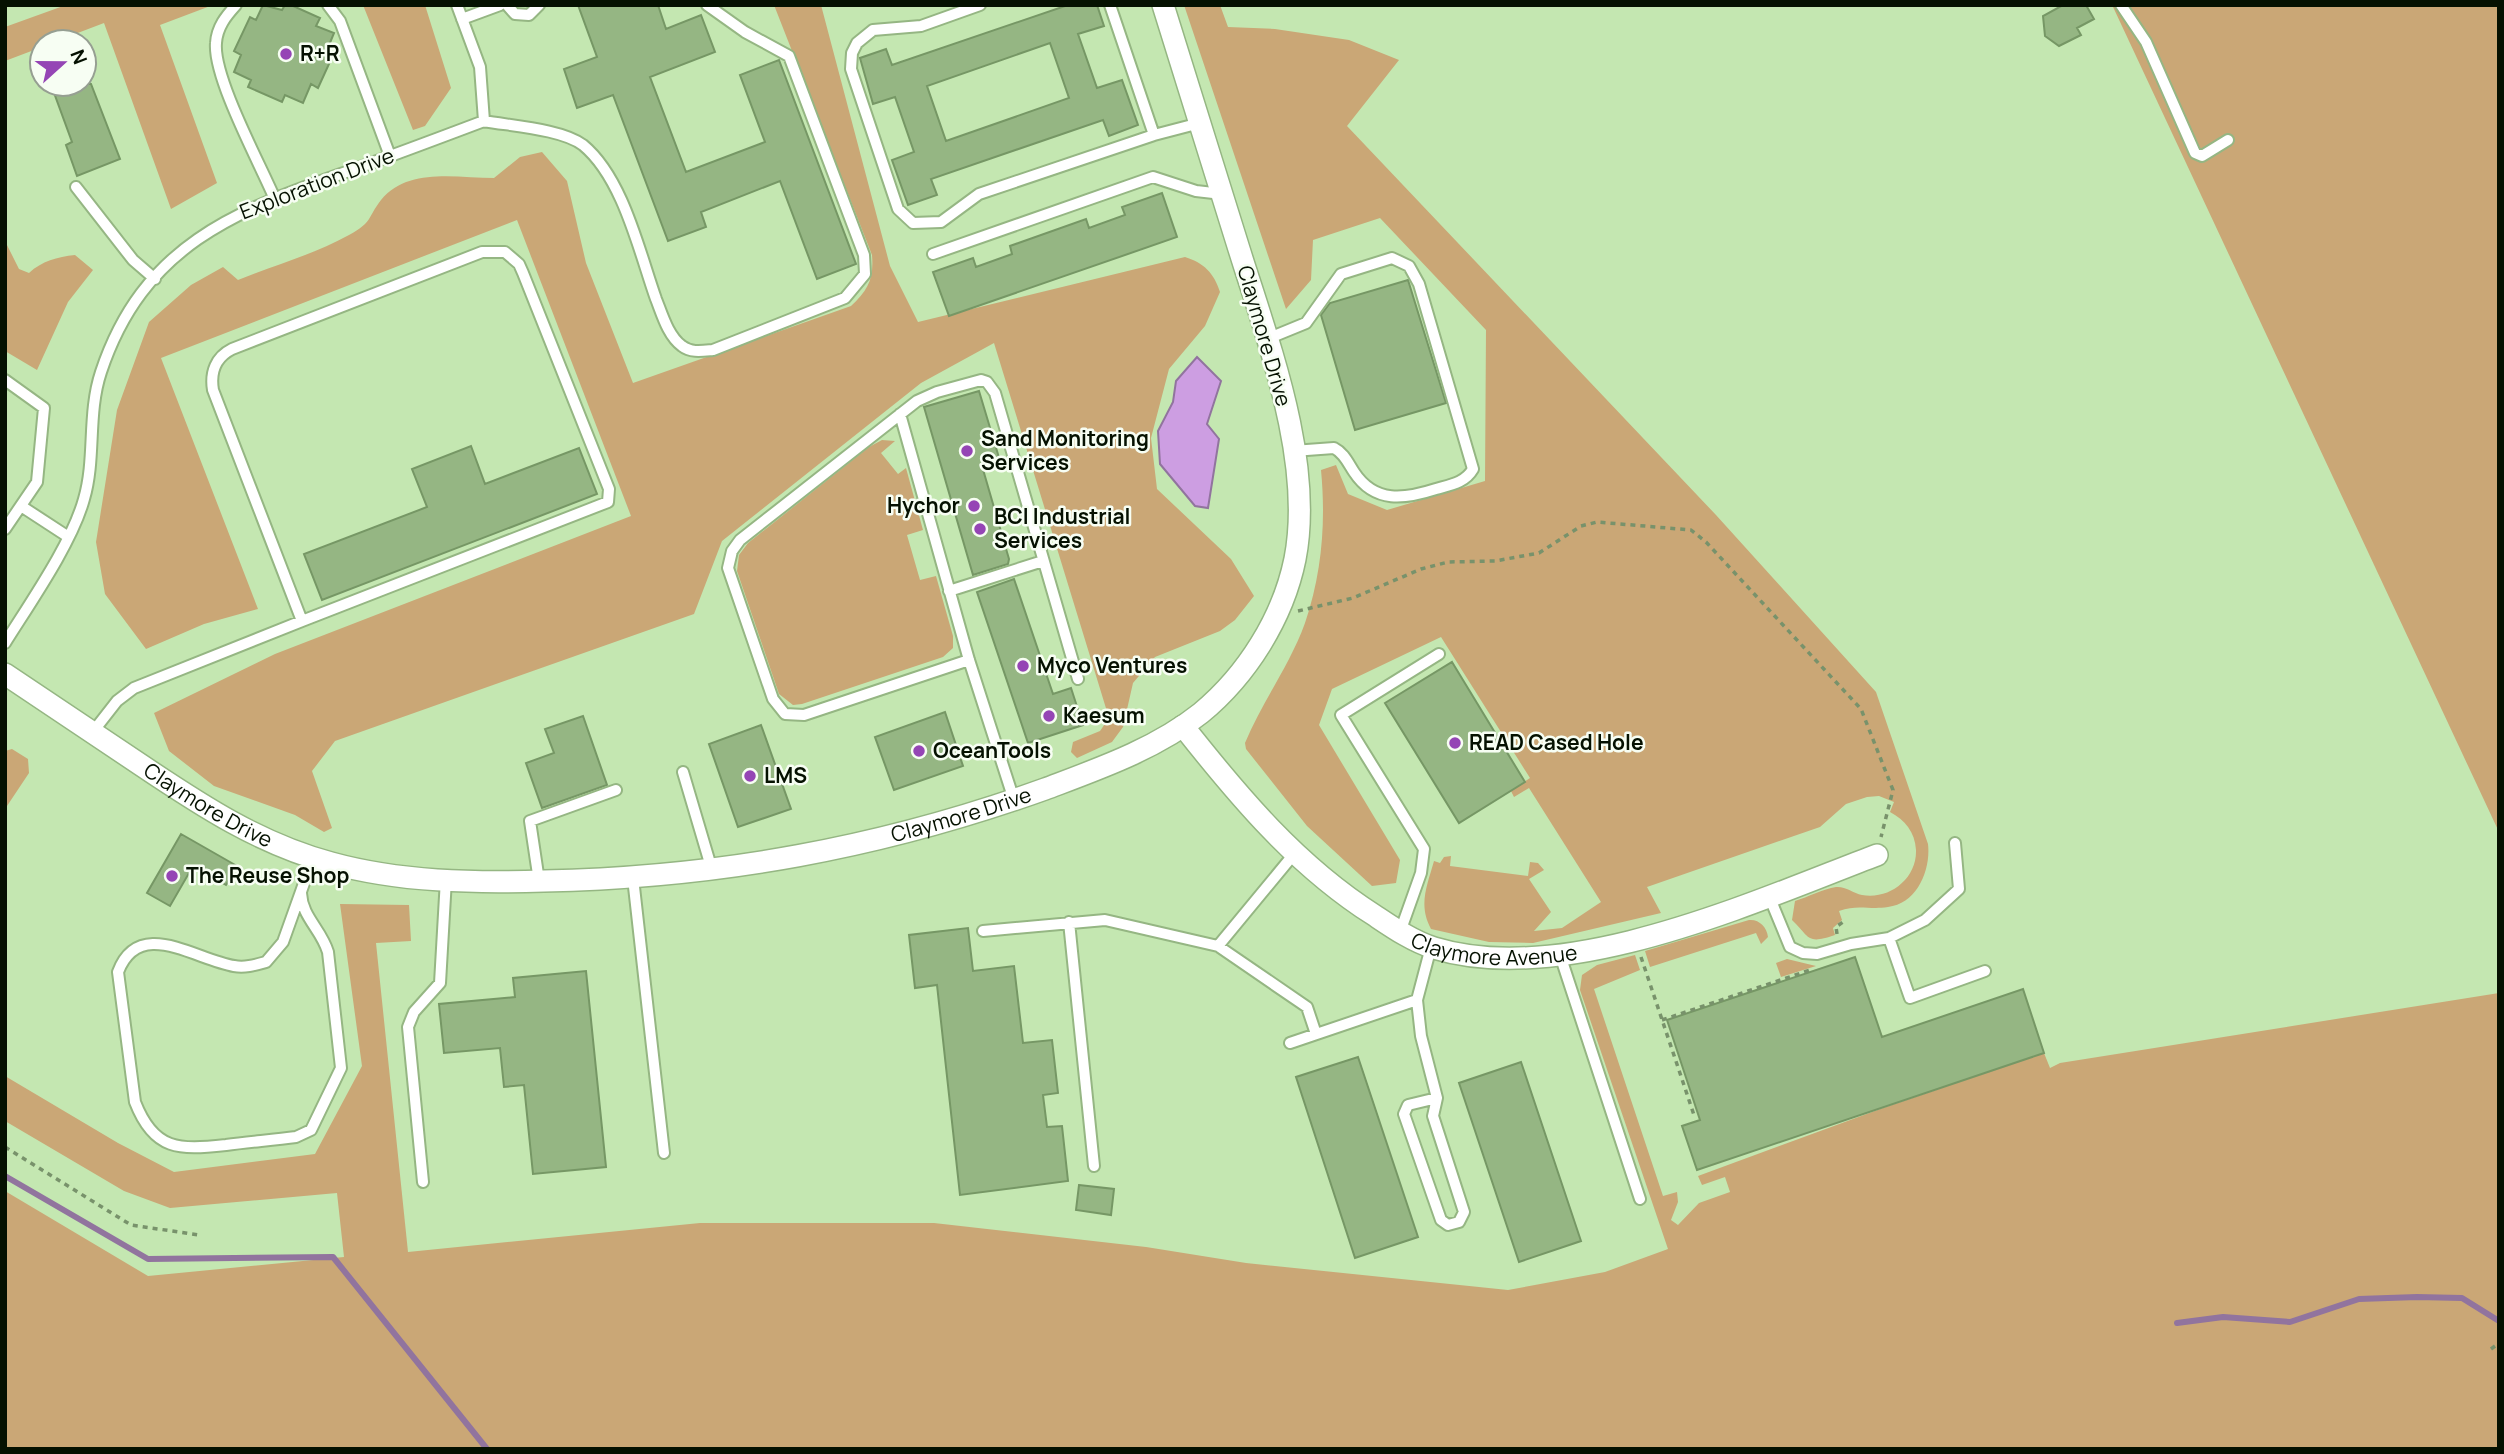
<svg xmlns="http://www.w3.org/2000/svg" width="2504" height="1454" viewBox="0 0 2504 1454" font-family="Manrope,sans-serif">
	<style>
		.green { fill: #caa776 }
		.water { fill: #cd9ee2; stroke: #91749e; stroke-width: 2 }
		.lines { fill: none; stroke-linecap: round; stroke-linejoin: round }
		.stream { stroke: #91749e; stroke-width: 6 }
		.building { fill: #95b683; stroke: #769765; stroke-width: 2; fill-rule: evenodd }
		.service-casing { stroke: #95b683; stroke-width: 14 }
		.minor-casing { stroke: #95b683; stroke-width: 24 }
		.path { stroke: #78926b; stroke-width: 3.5; stroke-dasharray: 5 5; stroke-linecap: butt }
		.service { stroke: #fff; stroke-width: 10 }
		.minor { stroke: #fff; stroke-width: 21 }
		.poi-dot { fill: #9545b5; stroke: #f7fef3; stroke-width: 2.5 }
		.labels { text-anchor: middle; stroke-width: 5; stroke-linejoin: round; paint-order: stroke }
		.poi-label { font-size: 21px; font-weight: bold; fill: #051101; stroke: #f7fef3; text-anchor: start }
		.street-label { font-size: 21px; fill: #051101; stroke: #f7fef3 }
	</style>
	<rect width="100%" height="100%" fill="#c4e7b1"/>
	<path class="green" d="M66 5H213L160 25 217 183 171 209 104 23 54 42H42V47L5 61V27Z
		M363 5H425L451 88 425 126 413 130Z
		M774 5H821L890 266 918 322 1185 257C1204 263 1214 273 1220 292L1205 326 1169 369 1151 438 1157 489 1231 559 1254 596 1235 620 1220 631 1155 657 1133 683 1123 727 1112 742 1077 758 1071 752 1073 742 1100 731 1109 718 994 343 921 383 722 541 694 614 335 741 312 771 332 828 324 832 295 815 214 786 169 751 154 713 275 654 631 516 517 220 161 358 258 609 204 624 146 649 105 594 96 542 117 410 149 322 191 285 223 267 238 280C275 265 315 254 349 235 373 222 367 218 381 200 408 167 457 178 494 178L520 157 542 152 567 181 586 263 633 383 851 306C868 290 874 279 872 255Z
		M1184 5H1220L1228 27 1275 29 1349 40 1399 60 1347 126 1716 515 1876 692 1928 844C1931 870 1917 904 1888 907 1869 910 1858 904 1839 911L1842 920 1833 928 1835 935C1806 945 1810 937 1792 920L1795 901C1808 897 1823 889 1836 887 1845 886 1853 893 1862 895 1889 900 1917 879 1916 850 1915 832 1905 820 1890 812L1894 802 1879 796 1867 797 1846 804 1820 827 1647 887 1661 913 1533 943 1489 942 1431 929C1418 905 1427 886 1434 861L1440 863 1444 857 1451 856 1450 866 1528 876 1530 862 1538 863 1544 870 1529 879 1551 912 1534 931 1562 928 1601 902 1529 788 1514 797 1511 791 1530 778 1441 637 1332 689 1319 725 1400 860 1396 883 1372 886 1307 826 1246 749 1245 743C1262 702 1290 665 1305 623 1322 573 1326 522 1321 470L1336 465 1348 494 1387 510 1485 481 1486 330 1380 218 1313 240 1311 280 1286 309Z
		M2112 5H2499V832L2114 9Z
		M5 241 19 269 29 273C42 261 57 257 75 255L93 270 68 302 37 370 5 351Z
		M882 440 895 441 881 453 898 474 906 468 923 530 907 535 920 580 936 576 953 636V648L943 657 802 704 793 705 779 694 737 571 739 555 748 543 869 447Z
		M12 749 28 759 29 773 5 809V751Z
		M340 904 409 905 411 941 376 943 408 1252 700 1223H934L1146 1247 1246 1263 1508 1290 1605 1272 1668 1249 1580 990 1582 975 1597 965 1635 955 1640 970 1594 989 1663 1196 1677 1192 1678 1202 1671 1220 1678 1225 1699 1203 1730 1192 1725 1177 1702 1185 1698 1176 1883 1108 2044 1053 2050 1068 2060 1063 2499 993V1449H5V1191L148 1276 344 1257 337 1193 170 1208 124 1191 5 1121V1076L118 1143 174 1172 315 1154 362 1066Z
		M1749 920C1759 919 1767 927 1768 937L1761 944 1756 933 1650 967 1645 951Z
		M1787 959 1816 966 1781 977 1776 963Z"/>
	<path class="water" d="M1197 357 1221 381 1207 424 1219 439 1208 508 1195 506 1160 464 1158 431 1173 402 1176 381Z"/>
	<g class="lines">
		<path class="stream" d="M5 1176 148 1259 333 1257 487 1449
			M2177 1323 2223 1317 2290 1322 2359 1299 2417 1297 2462 1298 2499 1321"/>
	</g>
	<path class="building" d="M263 5 282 10 285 5H291L320 18 316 26 334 33 327 50 334 53 318 88 311 84 303 103 285 95 282 102 248 87 251 80 234 72 241 55 234 51 250 17 256 20Z
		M578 5H658L666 29 701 15 715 52 650 77 686 172 765 142 740 75 779 60 856 264 817 279 780 181 701 212 706 227 668 241 613 95 577 108 564 69 597 57Z
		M1068 5H1097L1104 26 1078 34 1097 88 1122 80 1138 125 1109 136 1103 120 931 179 937 195 908 205 892 160 914 152 895 97 873 104 860 58 886 49 892 65ZM1050 43 1069 98 946 141 927 86Z
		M2063 5H2086L2094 19 2077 28 2081 35 2059 46 2045 36 2043 16Z
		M57 84H91L120 159 77 176 66 145 72 142 53 90 58 88Z
		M1162 193 1177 237 949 316 933 272 973 258 976 267 1012 254 1010 246 1086 219 1089 228 1125 215 1122 207Z
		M1408 280 1446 403 1355 430 1321 315 1330 303Z
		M979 391 1000 461 982 466 1009 559 1008 564 973 575 924 407Z
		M471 446 485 484 579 448 597 494 322 600 304 554 427 507 412 469Z
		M1014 579 1053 694 1071 688 1083 725 1028 743 977 592Z
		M1452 662 1525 782 1459 823 1385 703Z
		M945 712 963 766 894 790 875 737Z
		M583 716 607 785 542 808 526 763 554 753 545 729Z
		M761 725 791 809 738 827 709 744Z
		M181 834 237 866 226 885 193 866 170 906 147 893Z
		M968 928 973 971 1014 966 1023 1043 1052 1040 1058 1093 1043 1095 1047 1127 1062 1126 1068 1181 960 1195 937 985 915 988 909 935Z
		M1855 957 1882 1037 2023 989 2044 1053 1697 1170 1682 1126 1700 1120 1667 1020Z
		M586 971 606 1167 533 1174 524 1085 504 1087 500 1048 444 1053 439 1004 515 997 513 978Z
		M1358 1057 1418 1237 1355 1258 1296 1077Z
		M1521 1062 1581 1241 1519 1262 1459 1083Z
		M1079 1185 1114 1189 1111 1215 1076 1210Z"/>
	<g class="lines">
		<defs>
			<path id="service" d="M236 5C226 16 217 27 216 43 213 77 259 162 274 197
				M328 5 340 21 390 156
				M507 5 515 14 529 15 539 5
				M980 5 921 26 873 30 857 43 852 53 851 69 898 209 913 223 941 222 979 194 1154 135 1200 123
				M1110 5 1154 135
				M2121 5 2146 42 2195 153 2202 156 2228 140
				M462 19 500 5
				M484 121C511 126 562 129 583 145 623 178 639 251 656 299 662 314 668 336 682 346 691 353 702 351 713 350L845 298 865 274 864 255 789 56 745 32 707 5
				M76 187 133 260 155 279
				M933 254 1153 177 1196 191 1222 194
				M1267 339 1306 323 1341 274 1392 258 1409 266 1419 284 1473 469C1465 483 1450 485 1436 489 1405 499 1375 504 1354 472 1348 463 1344 453 1334 448L1293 451
				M5 380 44 408 37 482 5 529
				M900 414 969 660 1014 800
				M21 506 67 536
				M949 591 1043 561
				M5 643C30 603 72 543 84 499 96 458 87 414 101 372 143 246 234 211 349 171 394 155 439 138 484 121L480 67 457 5
				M969 660 804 715 785 714 773 699 728 568 732 551 740 540 917 401 937 392 981 380 987 382 995 393 1078 679
				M92 733 117 701 134 688 302 621 213 390C210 372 216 357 232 349L482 252H505L519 264 523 273 609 489 608 502 302 621
				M683 772 712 870
				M633 878 664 1153
				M539 881 530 821 616 790
				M301 893C302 917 321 929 328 952L341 1068 311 1130 296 1137C273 1140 249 1142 226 1145 179 1150 154 1151 135 1102L118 972C139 917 194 959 234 966 245 968 255 965 266 962L283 942 313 858
				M1769 896 1790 947 1803 953 1817 954 1851 944 1889 938 1925 920 1959 889 1955 843
				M1069 922 1094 1166
				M983 931 1105 920 1218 946 1307 1007 1316 1034
				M1400 932 1421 873 1424 849 1341 715 1439 654
				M1889 938 1910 998 1985 971
				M1218 946 1294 854
				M1431 947 1417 1000 1421 1036 1437 1098 1433 1116 1464 1212 1459 1222 1448 1225 1441 1220 1404 1114 1408 1105 1437 1098
				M1560 955 1640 1199
				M1290 1043 1417 1000
				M423 1182 408 1027 414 1012 440 983 446 879"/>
			<g id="minor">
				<path id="s1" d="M5 674C51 705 96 735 141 765 202 806 260 844 331 863 400 882 474 883 544 881 720 877 880 848 1045 789 1098 769 1156 749 1201 713 1247 675 1283 618 1295 559 1314 461 1268 342 1239 249 1214 168 1189 87 1163 5"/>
				<path id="s2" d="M1183 726C1239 797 1297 866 1374 915 1392 927 1412 941 1434 948 1565 988 1753 902 1877 855"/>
			</g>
		</defs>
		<use href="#service" class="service-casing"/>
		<use href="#minor" class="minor-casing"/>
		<path class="path" d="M1298 611 1353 598 1421 569 1448 562 1495 561 1539 553 1581 526 1597 522 1691 530 1706 542 1861 709 1893 790 1881 837
			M1837 934 1836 927 1843 922
			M1641 957 1695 1118
			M1662 1020 1813 969
			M5 1147 131 1225 199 1235
			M2491 1349 2499 1343"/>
		<use href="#service" class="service"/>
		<use href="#minor" class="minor"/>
	</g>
	<g class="poi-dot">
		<circle cx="286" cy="54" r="7"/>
		<circle cx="967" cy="451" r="7"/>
		<circle cx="974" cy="506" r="7"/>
		<circle cx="980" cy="529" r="7"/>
		<circle cx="1023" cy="666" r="7"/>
		<circle cx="1049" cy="716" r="7"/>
		<circle cx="1455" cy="743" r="7"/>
		<circle cx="919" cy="751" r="7"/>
		<circle cx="750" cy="776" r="7"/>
		<circle cx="172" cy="876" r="7"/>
	</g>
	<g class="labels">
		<g class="poi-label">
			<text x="300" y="61">R+R</text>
			<text x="981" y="446">Sand Monitoring<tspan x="981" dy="24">Services</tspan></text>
			<text x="960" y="513" text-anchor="end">Hychor</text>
			<text x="994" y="524">BCI Industrial<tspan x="994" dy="24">Services</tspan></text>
			<text x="1037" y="673">Myco Ventures</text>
			<text x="1063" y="723">Kaesum</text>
			<text x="1469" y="750">READ Cased Hole</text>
			<text x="933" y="758">OceanTools</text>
			<text x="764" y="783">LMS</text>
			<text x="186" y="883">The Reuse Shop</text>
		</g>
		<g class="street-label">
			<text transform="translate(317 184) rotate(-21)" y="7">Exploration Drive</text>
			<text transform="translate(1264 336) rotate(74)" y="7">Claymore Drive</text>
			<text dy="7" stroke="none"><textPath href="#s1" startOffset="242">Claymore Drive</textPath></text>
			<text dy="7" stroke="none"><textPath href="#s1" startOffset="1017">Claymore Drive</textPath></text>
			<text dy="7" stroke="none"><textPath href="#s2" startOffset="399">Claymore Avenue</textPath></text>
		</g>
	</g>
	<rect width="2504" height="1454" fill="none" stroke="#051101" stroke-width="14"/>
	<g transform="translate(63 63) rotate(69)"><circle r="33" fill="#f7fef3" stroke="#969f92" stroke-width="2"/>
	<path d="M0-5L12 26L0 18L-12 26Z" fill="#9545b5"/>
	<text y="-10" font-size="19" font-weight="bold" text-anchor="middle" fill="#051101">N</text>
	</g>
</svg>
